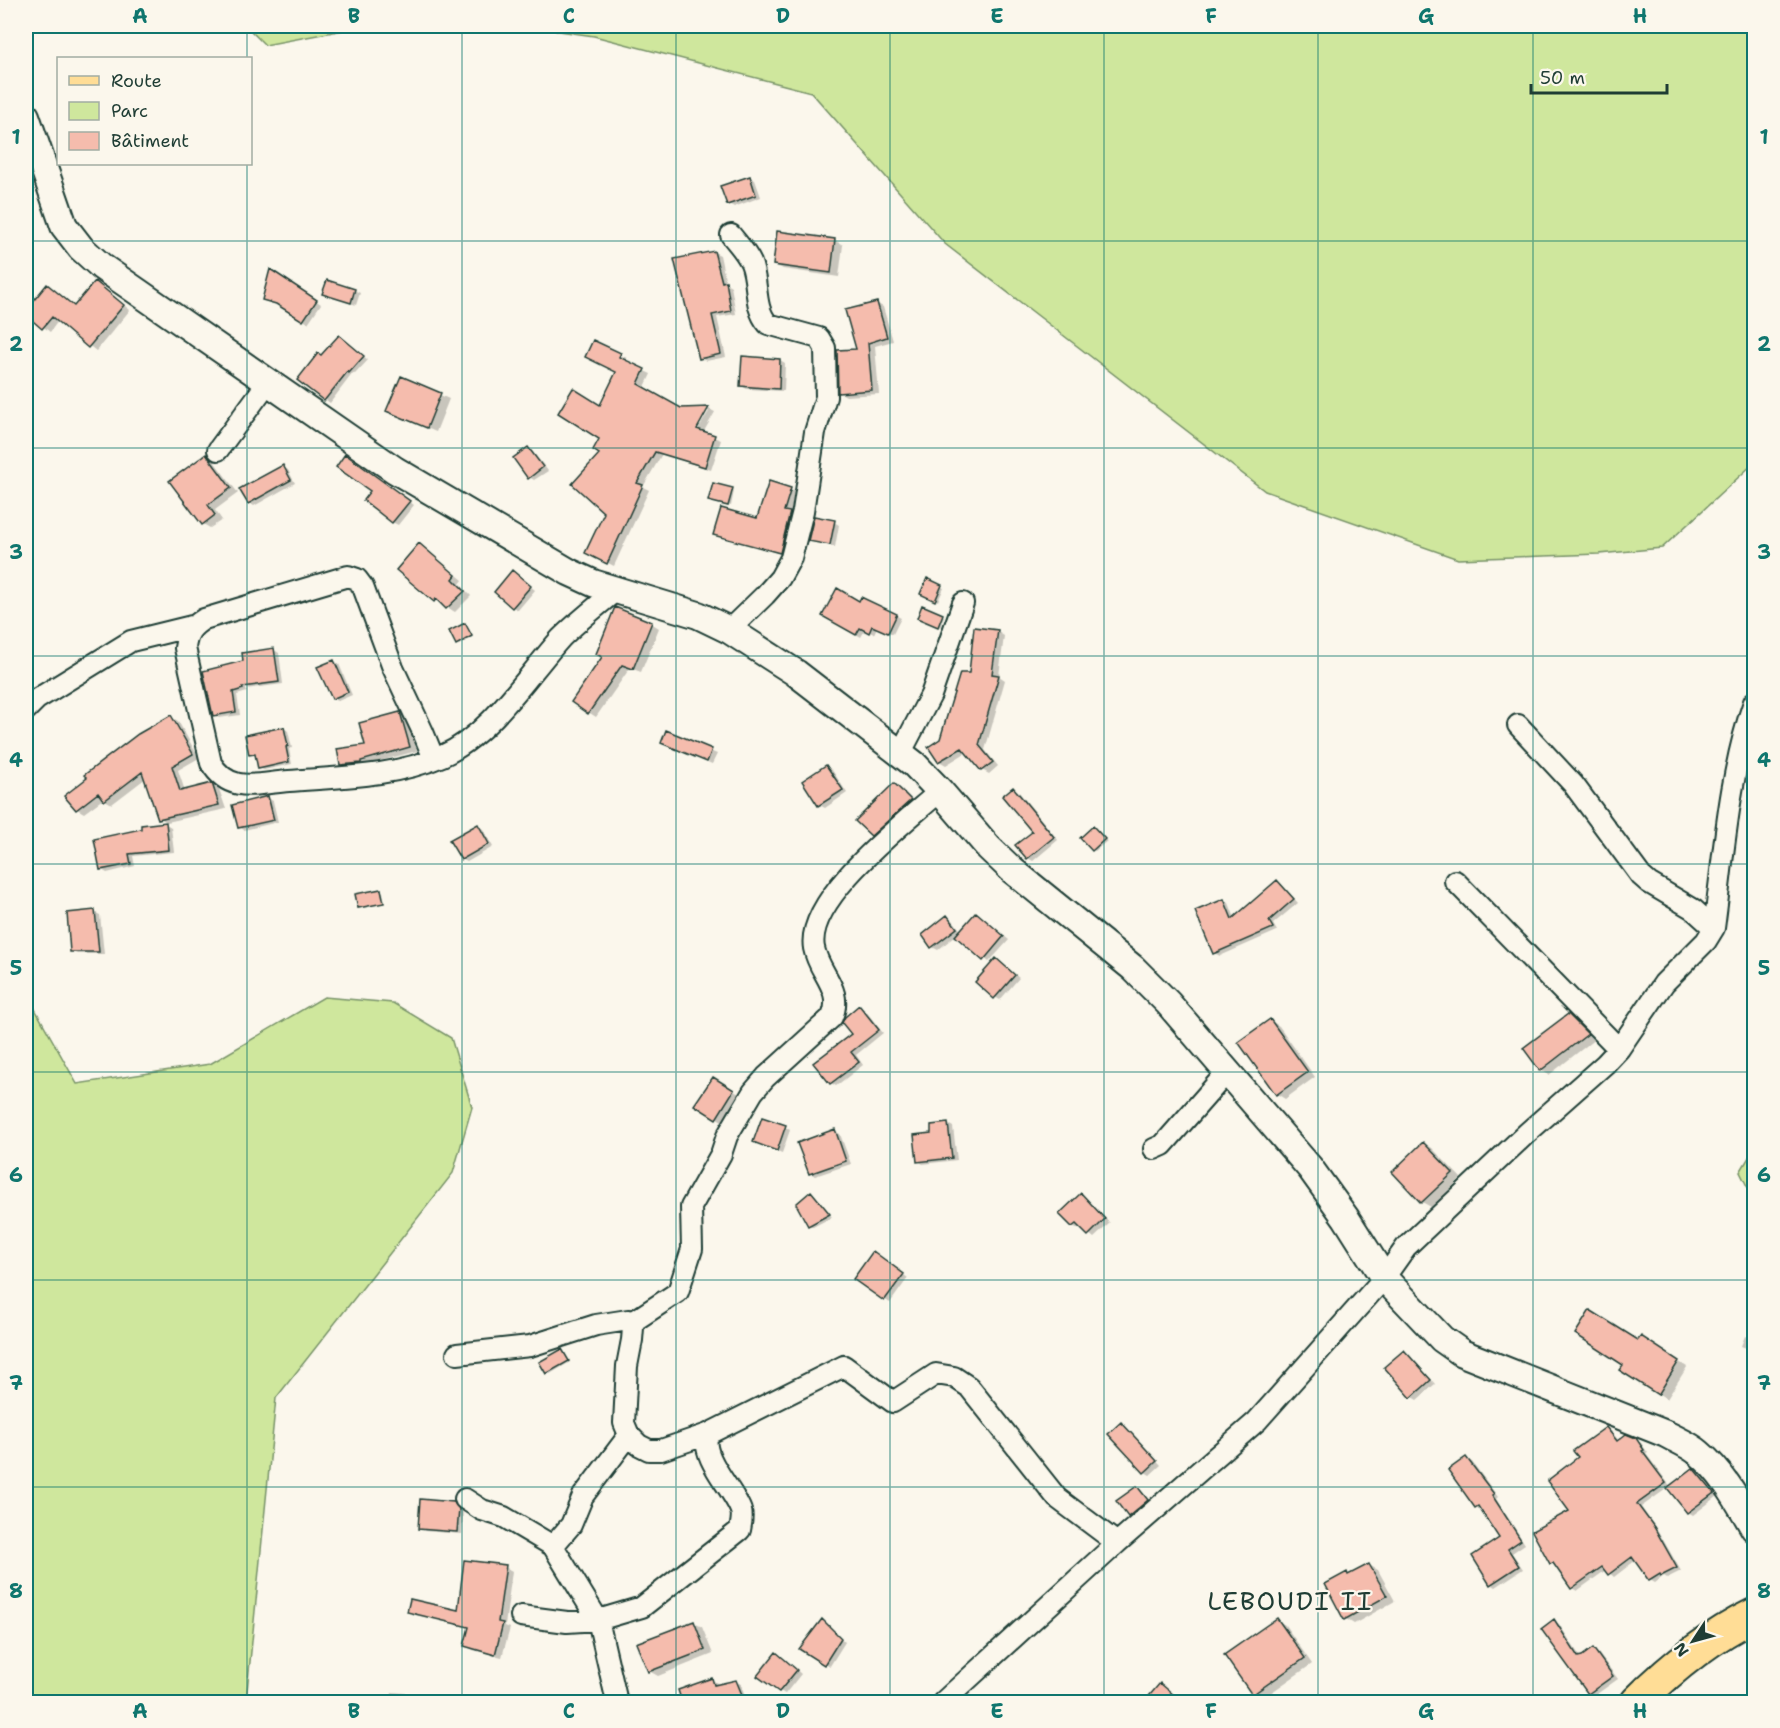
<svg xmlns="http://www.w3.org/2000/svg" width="1780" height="1728" viewBox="0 0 1780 1728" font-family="'Shantell Sans',sans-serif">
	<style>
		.green { fill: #cfe79d; stroke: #779268; stroke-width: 1.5 }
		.shadow { fill: #0003; fill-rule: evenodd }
		.building { fill: #f5bcad; stroke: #1f3d34; stroke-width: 1.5 }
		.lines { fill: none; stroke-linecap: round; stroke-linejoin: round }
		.minor-casing { stroke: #1f3d34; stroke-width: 24 }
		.tertiary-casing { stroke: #1f3d34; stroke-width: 30 }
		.primary-casing { stroke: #1f3d34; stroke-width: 36 }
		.minor { stroke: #fbf7ec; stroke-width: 20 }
		.tertiary { stroke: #fbf7ec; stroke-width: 26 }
		.primary { stroke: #ffdd96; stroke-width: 32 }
		.grid { fill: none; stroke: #0f766e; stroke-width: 1.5; stroke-opacity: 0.55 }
		.labels { text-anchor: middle; stroke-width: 4.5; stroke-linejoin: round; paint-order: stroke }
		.quarter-label { font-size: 26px; letter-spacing: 1.5px; fill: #1f3d34; stroke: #fbf7ec }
		.neatline { fill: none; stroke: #0f766e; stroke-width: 2 }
		.grid-label { font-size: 20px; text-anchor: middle; font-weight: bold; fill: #0f766e }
	</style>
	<rect width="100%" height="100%" fill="#fbf7ec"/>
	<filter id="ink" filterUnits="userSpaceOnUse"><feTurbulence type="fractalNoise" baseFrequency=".0167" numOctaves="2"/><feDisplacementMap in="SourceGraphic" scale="12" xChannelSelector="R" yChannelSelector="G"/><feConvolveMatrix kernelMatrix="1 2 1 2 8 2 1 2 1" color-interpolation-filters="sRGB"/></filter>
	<g filter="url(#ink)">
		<path class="green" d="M246 26H365L265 45Z
			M524 26H1754V463L1662 548 1599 554 1458 559 1265 491 945 244 811 92 594 36Z
			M26 993 77 1084 210 1064 324 997 393 1003 451 1038 472 1107 453 1173 276 1398 246 1702H26Z
			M1754 1149V1200L1740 1172Z"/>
		<path class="shadow" d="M749 177 755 180 761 197 734 207 729 204Z
			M834 240 843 245 839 277 783 269 775 265Z
			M714 252 720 255 726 283 731 286 736 314 717 317 726 357 706 361 701 358Z
			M271 271 321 304 308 323 281 305 264 300Z
			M96 283 130 310 96 351 58 321 50 332 26 313 47 286 75 307Z
			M354 290 360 293 356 305 324 294Z
			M876 303 883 307 893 341 875 346 879 394 846 396 839 392Z
			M339 336 368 360 355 374 353 373 330 403 299 380Z
			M620 355 627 358 625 362 651 374 644 389 681 410 709 409 715 412 703 433 721 440 711 470 662 454 643 487 649 490 614 566 594 556 606 512 601 453V407L618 372 593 360ZM705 411H709L694 436 692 435Z
			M744 357 780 360 785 363 784 391 747 389 742 386Z
			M402 378 449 399 436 432 396 415Z
			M528 448 533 452 548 471 534 480 529 477Z
			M206 456 213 460 238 493 215 510 222 520 210 528 203 524Z
			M351 459 414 505 398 525 392 522Z
			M283 467 288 470 295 483 254 506 249 503Z
			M770 483 796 492 790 513 795 516 785 555 715 534 758 520Z
			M732 490 734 491 731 506 712 501Z
			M834 522 839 525 835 547 815 543 810 540Z
			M426 550 463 580 460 584 471 596 455 612 435 600Z
			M513 572 535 590 518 610 513 607Z
			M928 580 944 588 938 601 922 594Z
			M862 599 901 618 893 634 877 627 874 634 865 630 861 637 824 615 860 603Z
			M923 607 944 616 940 627 919 618Z
			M651 623 659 628 641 672 630 668 596 717 573 702Z
			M465 625 473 637 459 645 457 643Z
			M998 632 1004 636 999 676 1005 680 985 750 998 766 989 774 982 770 967 752 946 765 939 761 941 740Z
			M274 650 279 653 283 684 246 689 247 692 237 695 240 715 219 718 214 715 245 662Z
			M334 661 339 664 352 695 338 701 333 698Z
			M400 713 408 718 417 751 349 769 341 764 367 746Z
			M171 717 178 721 199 758 178 770 185 791 212 785 219 789 226 809 167 822 160 818 146 778 112 804 103 799 84 813 77 809Z
			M284 728 288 731 292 748 289 749 292 764 264 770 259 768 257 756 251 754Z
			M667 732 717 754 712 764 668 745Z
			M826 766 832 770 847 793 825 808 819 805Z
			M894 785 902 789 918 806 880 840 872 835Z
			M1013 788 1018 791 1058 840 1033 861 1028 858 1034 832Z
			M268 798 273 801 278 822 244 830 239 827Z
			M166 824 171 827 174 852 133 856 135 866 107 873 102 870Z
			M478 826 483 829 493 847 467 862 462 859Z
			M1095 829 1107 841 1095 851 1082 838Z
			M1277 882 1282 885 1298 903 1273 924 1277 931 1220 956 1214 953 1224 900 1229 903 1235 918Z
			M381 891 383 892 385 903 359 907Z
			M94 912 100 915 104 954H77L71 951Z
			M976 913 1009 940 989 962 956 935 938 950 932 947 947 917 953 920 961 931Z
			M1001 963 1019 978 1000 1000 995 997Z
			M859 1007 865 1010 883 1033 856 1055 863 1065 836 1086 831 1083 853 1034Z
			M1568 1016 1576 1020 1595 1039 1549 1075 1541 1070Z
			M1271 1021 1279 1026 1315 1077 1285 1099 1277 1094Z
			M714 1079 739 1094 722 1121 697 1105Z
			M948 1124 953 1127 957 1160 923 1164 918 1161 933 1135Z
			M785 1127 790 1130 782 1153 755 1142Z
			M835 1131 840 1134 851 1164 815 1176 810 1173Z
			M1424 1143 1432 1148 1461 1178 1431 1207 1422 1202 1394 1172Z
			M811 1193 832 1217 813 1227 809 1225Z
			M1081 1195 1110 1223 1094 1238 1081 1227 1078 1229 1073 1226Z
			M879 1256 908 1278 890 1303 855 1279Z
			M1745 1336 1754 1339V1351L1741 1346Z
			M1639 1342 1649 1343 1687 1367 1667 1399 1659 1394Z
			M562 1350 570 1362 550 1374 548 1373Z
			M1404 1351 1409 1354 1435 1384 1417 1400 1412 1397Z
			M1121 1424 1126 1427 1161 1465 1150 1475 1145 1472Z
			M1607 1428 1611 1431 1619 1441 1635 1440 1641 1443 1648 1453 1646 1454 1671 1487 1693 1470 1699 1473 1718 1496 1693 1515 1688 1512 1669 1487 1641 1507 1658 1531 1681 1571 1667 1578 1664 1576 1655 1583 1650 1580 1636 1560 1614 1577 1606 1570 1577 1591 1572 1588 1557 1567 1552 1563 1572 1511 1580 1457Z
			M1466 1459 1472 1462 1498 1497 1496 1499 1525 1544 1512 1553 1523 1569 1496 1587 1491 1584 1501 1539 1482 1510 1476 1507Z
			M1139 1489 1149 1502 1131 1517 1118 1501Z
			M453 1503 459 1507 463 1513 462 1534 425 1531 419 1528Z
			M1369 1565 1378 1570 1395 1601 1354 1624 1346 1619 1347 1573 1351 1576Z
			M505 1567 512 1571 505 1626 510 1628 502 1657 473 1650 466 1646 470 1628 415 1615 409 1611 459 1612Z
			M1277 1620 1285 1625 1312 1664 1262 1699 1253 1694Z
			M822 1621 845 1642 830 1666 801 1648Z
			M1554 1621 1559 1624 1581 1658 1593 1650 1598 1653 1618 1679 1594 1696 1589 1693Z
			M693 1622 702 1627 713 1654 658 1676 649 1671Z
			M782 1657 801 1674 785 1694 780 1691Z
			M712 1680 717 1683V1686L736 1682 741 1684 747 1702H684L680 1691Z
			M1160 1685 1168 1690 1183 1702H1146Z
			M392 1692 431 1695 436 1698V1702H391Z"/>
		<path class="building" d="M750 176 756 195 727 205 720 186Z
			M777 231 835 239 831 273 773 265Z
			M714 251 722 282 726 281 731 311 712 315 721 354 699 359 674 259Z
			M270 269 317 300 303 321 276 304 262 300Z
			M327 280 355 289 351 303 322 294Z
			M95 281 124 305 88 348 52 317 42 329 26 315V310L47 284 74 306Z
			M877 302 887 337 868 343 872 390 838 393 837 350 856 349 845 310Z
			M339 335 364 356 349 373 348 371 324 401 297 380 318 353 321 355Z
			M593 340 621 353 619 357 645 369 638 384 681 408 709 407 697 429 715 435 705 467 655 452 637 483 643 485 607 564 585 553 604 513 572 484 599 454 593 450 599 439 558 413 573 388 600 405 616 372 585 357Z
			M742 356 780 359 779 389 740 386Z
			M401 376 441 393 427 428 386 411Z
			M528 447 543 467 528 479 513 458Z
			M206 454 231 488 208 505 215 515 202 525 169 481Z
			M345 454 410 501 392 523 363 500 370 491 336 467Z
			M283 465 291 480 248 504 239 489Z
			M769 481 791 488 784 511 790 512 780 553 713 535 721 508 757 518Z
			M713 483 733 488 728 506 708 501Z
			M814 516 835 520 830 545 808 541Z
			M419 543 456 575 453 579 465 591 446 609 436 599 434 602 396 570Z
			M512 570 531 586 512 608 494 592Z
			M927 578 942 585 935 601 920 594Z
			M837 588 859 601 861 597 897 614 888 633 872 626 869 633 860 628 856 635 822 616Z
			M922 605 943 614 938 627 917 618Z
			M615 607 652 622 633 669 622 665 588 714 571 702 602 657 596 654Z
			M465 623 472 636 456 645 449 631Z
			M974 627 998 630 992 674 999 675 979 745 993 762 981 771 962 748 938 762 928 747 940 739 960 673H969Z
			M274 648 279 682 242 687 243 689 233 692 236 712 213 716 203 671 243 661 242 653Z
			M334 660 348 692 332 699 317 667Z
			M400 712 410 747 361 761V763L340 765 337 749 365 745 359 723Z
			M171 715 193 754 172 766 180 791 212 783 219 805 158 819 142 772 104 801 98 793 76 810 64 796 87 778 84 775 138 734Z
			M284 727 288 746 286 747 289 762 258 769 255 754 249 755 245 735Z
			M666 730 712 749 707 762 661 743Z
			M826 765 843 790 818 806 802 781Z
			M894 783 911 800 871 836 855 821Z
			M1013 787 1054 837 1027 859 1015 845 1032 832 1002 796Z
			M268 796 274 820 238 828 232 805Z
			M166 822 169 850 129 854 131 864 100 870 94 839 141 829V825Z
			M478 824 489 844 461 860 449 840Z
			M1093 826 1105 839 1092 851 1080 838Z
			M1277 880 1294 899 1269 921 1273 928 1213 954 1195 911 1224 899 1232 919Z
			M381 889 384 903 358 908 355 894Z
			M95 910 99 952H70L67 913Z
			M976 912 1004 936 983 961 955 936Z
			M947 915 957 928 931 948 922 935Z
			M996 958 1015 975 994 999 975 982Z
			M859 1005 879 1030 851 1052 859 1062 830 1084 813 1063 851 1034 842 1023 845 1017Z
			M1568 1014 1588 1034 1540 1071 1523 1048Z
			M1270 1019 1308 1072 1276 1095 1238 1042Z
			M713 1077 734 1090 716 1119 694 1105Z
			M762 1117 786 1125 777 1151 753 1142Z
			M948 1123 952 1158 917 1162 914 1135 931 1133V1125Z
			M835 1129 846 1161 809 1174 797 1143Z
			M1423 1142 1453 1173 1421 1203 1392 1172Z
			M811 1191 830 1214 808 1226 796 1204Z
			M1081 1193 1105 1219 1088 1236 1076 1224 1072 1227 1059 1214Z
			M873 1251 904 1274 884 1301 853 1279Z
			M1590 1310 1638 1340 1641 1336 1679 1361 1658 1395 1619 1370 1623 1365 1575 1334Z
			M562 1349 569 1361 546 1374 539 1362Z
			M1404 1350 1431 1380 1411 1398 1384 1367Z
			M1121 1422 1157 1461 1144 1473 1108 1434Z
			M1606 1427 1617 1441 1626 1434 1636 1438 1644 1450 1642 1451 1666 1483 1637 1504 1654 1527 1677 1568 1661 1576 1660 1574 1649 1581 1632 1557 1608 1575 1602 1567 1571 1589 1553 1563 1550 1564 1532 1531 1569 1511 1547 1481 1578 1457 1573 1451Z
			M1466 1457 1494 1494 1492 1495 1521 1540 1508 1549 1519 1566 1490 1585 1472 1556 1499 1538 1478 1506 1475 1508 1448 1470Z
			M1693 1468 1714 1493 1687 1513 1667 1488Z
			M1137 1486 1148 1500 1128 1517 1116 1501Z
			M420 1499 454 1502 459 1509 457 1532 418 1529Z
			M464 1560 506 1565 498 1622 503 1623 495 1655 464 1646 469 1627 407 1612 410 1599 458 1610Z
			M1369 1564 1387 1596 1344 1620 1325 1584 1347 1572 1348 1575Z
			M1277 1618 1305 1658 1252 1695 1224 1655Z
			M822 1619 841 1638 824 1665 799 1649Z
			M1554 1619 1578 1657 1582 1656 1593 1648 1613 1676 1588 1694 1541 1629Z
			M694 1621 705 1650 648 1672 636 1643Z
			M776 1652 797 1670 779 1692 757 1676Z
			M712 1678 714 1685 736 1680 745 1702H682L678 1690Z
			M1160 1683 1182 1702H1144Z"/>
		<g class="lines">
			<defs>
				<path id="minor" d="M218 450 268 382
					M729 630 765 595 780 578 791 558 803 511 815 432 826 397 825 348 819 338 768 324C753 307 759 283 751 263 746 252 738 244 731 235
					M26 710 37 699 131 641 192 626
					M1518 725 1573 784 1641 876 1649 883 1693 909 1714 928
					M900 754 931 695 963 603
					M434 759 423 732 393 668 363 587 357 579 348 576 204 619C191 627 187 633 185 648L211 763C230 795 258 783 289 781 340 777 394 777 442 756 490 735 526 677 561 638 578 621 598 606 616 590
					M1455 881 1619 1049
					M1154 1149 1163 1145 1228 1071
					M631 1323 678 1292 692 1249 691 1207 721 1154 727 1136 753 1092 766 1077 832 1017C844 990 819 974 814 948 805 898 906 822 940 791
					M457 1354 530 1346 596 1325 628 1320 633 1328 632 1340 627 1366 624 1423 629 1435 639 1445 649 1450H661L708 1434 844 1366 893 1402 936 1374 954 1377 969 1387 1057 1498 1117 1543
					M465 1499 482 1510 504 1517 553 1546 598 1620 617 1702
					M553 1546 571 1525 583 1496 629 1435
					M521 1616 567 1622 598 1620 642 1607 740 1530C741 1524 743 1517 741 1511 735 1491 699 1457 708 1434
					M943 1702 1117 1543 1257 1421 1384 1278 1406 1247 1527 1133 1605 1064 1619 1049 1664 983 1706 941 1714 928C1724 853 1729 774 1754 702"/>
				<path id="tertiary" d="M26 116 64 226 81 248 102 267 395 470 569 572 593 583 698 615 729 630 796 673 914 764 940 791 989 848 1012 870 1133 968 1168 1003 1310 1168 1346 1218 1384 1278 1442 1339 1462 1353 1666 1434C1677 1440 1690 1445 1699 1453 1723 1473 1738 1501 1754 1528"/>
				<path id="primary" d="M1637 1702C1671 1668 1711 1636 1754 1615"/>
			</defs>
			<use href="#minor" class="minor-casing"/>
			<use href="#tertiary" class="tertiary-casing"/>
			<use href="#primary" class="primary-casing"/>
			<use href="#minor" class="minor"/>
			<use href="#tertiary" class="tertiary"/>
			<use href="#primary" class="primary"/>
		</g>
	</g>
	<path class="grid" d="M247 26V58M462 26V1702M676 26V1702M890 26V1702M1104 26V1702M1318 26V1702M1533 26V1702M247 164V1702M26 241H1754M26 448H1754M26 656H1754M26 864H1754M26 1072H1754M26 1280H1754M26 1487H1754"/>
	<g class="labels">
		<g class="quarter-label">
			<text x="1290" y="1610">LEBOUDI II</text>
		</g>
	</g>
	<rect width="1780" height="1728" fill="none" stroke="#fbf7ec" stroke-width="66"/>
	<rect x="57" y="57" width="195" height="108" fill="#fbf7ec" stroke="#a3ada2" stroke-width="1.5"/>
	<rect x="69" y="76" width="30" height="9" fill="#ffdd96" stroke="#a3ada2" stroke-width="1.5"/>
	<text x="111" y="87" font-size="18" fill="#1f3d34">Route</text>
	<rect x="69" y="102" width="30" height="18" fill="#cfe79d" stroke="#a3ada2" stroke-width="1.5"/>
	<text x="111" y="117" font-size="18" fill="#1f3d34">Parc</text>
	<rect x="69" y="132" width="30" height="18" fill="#f5bcad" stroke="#a3ada2" stroke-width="1.5"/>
	<text x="111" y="147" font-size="18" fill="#1f3d34">Bâtiment</text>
	<g transform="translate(1693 1641) rotate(234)" stroke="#fbf7ec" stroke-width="4.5" paint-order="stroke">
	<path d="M0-4.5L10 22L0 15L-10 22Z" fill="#1f3d34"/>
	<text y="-9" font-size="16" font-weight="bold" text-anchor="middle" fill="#1f3d34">N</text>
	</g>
	<path d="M1531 84v9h136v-9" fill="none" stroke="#1f3d34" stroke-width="3"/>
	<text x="1540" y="84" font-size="18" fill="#1f3d34" stroke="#fbf7ec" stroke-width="4.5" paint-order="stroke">50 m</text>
	<rect x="33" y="33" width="1714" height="1662" class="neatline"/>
	<g class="grid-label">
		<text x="140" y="23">A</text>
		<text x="354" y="23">B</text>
		<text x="569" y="23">C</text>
		<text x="783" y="23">D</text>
		<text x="997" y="23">E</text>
		<text x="1211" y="23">F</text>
		<text x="1426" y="23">G</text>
		<text x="1640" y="23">H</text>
		<text x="16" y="144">1</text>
		<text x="1764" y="144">1</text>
		<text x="16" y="351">2</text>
		<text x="1764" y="351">2</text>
		<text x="16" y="559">3</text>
		<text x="1764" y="559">3</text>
		<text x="16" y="767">4</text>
		<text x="1764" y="767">4</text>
		<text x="16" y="975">5</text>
		<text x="1764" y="975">5</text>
		<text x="16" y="1182">6</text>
		<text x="1764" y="1182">6</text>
		<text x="16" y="1390">7</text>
		<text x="1764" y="1390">7</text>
		<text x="16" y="1598">8</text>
		<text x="1764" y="1598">8</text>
		<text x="140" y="1718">A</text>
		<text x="354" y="1718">B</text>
		<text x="569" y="1718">C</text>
		<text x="783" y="1718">D</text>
		<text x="997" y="1718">E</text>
		<text x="1211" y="1718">F</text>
		<text x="1426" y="1718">G</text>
		<text x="1640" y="1718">H</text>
	</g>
</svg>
